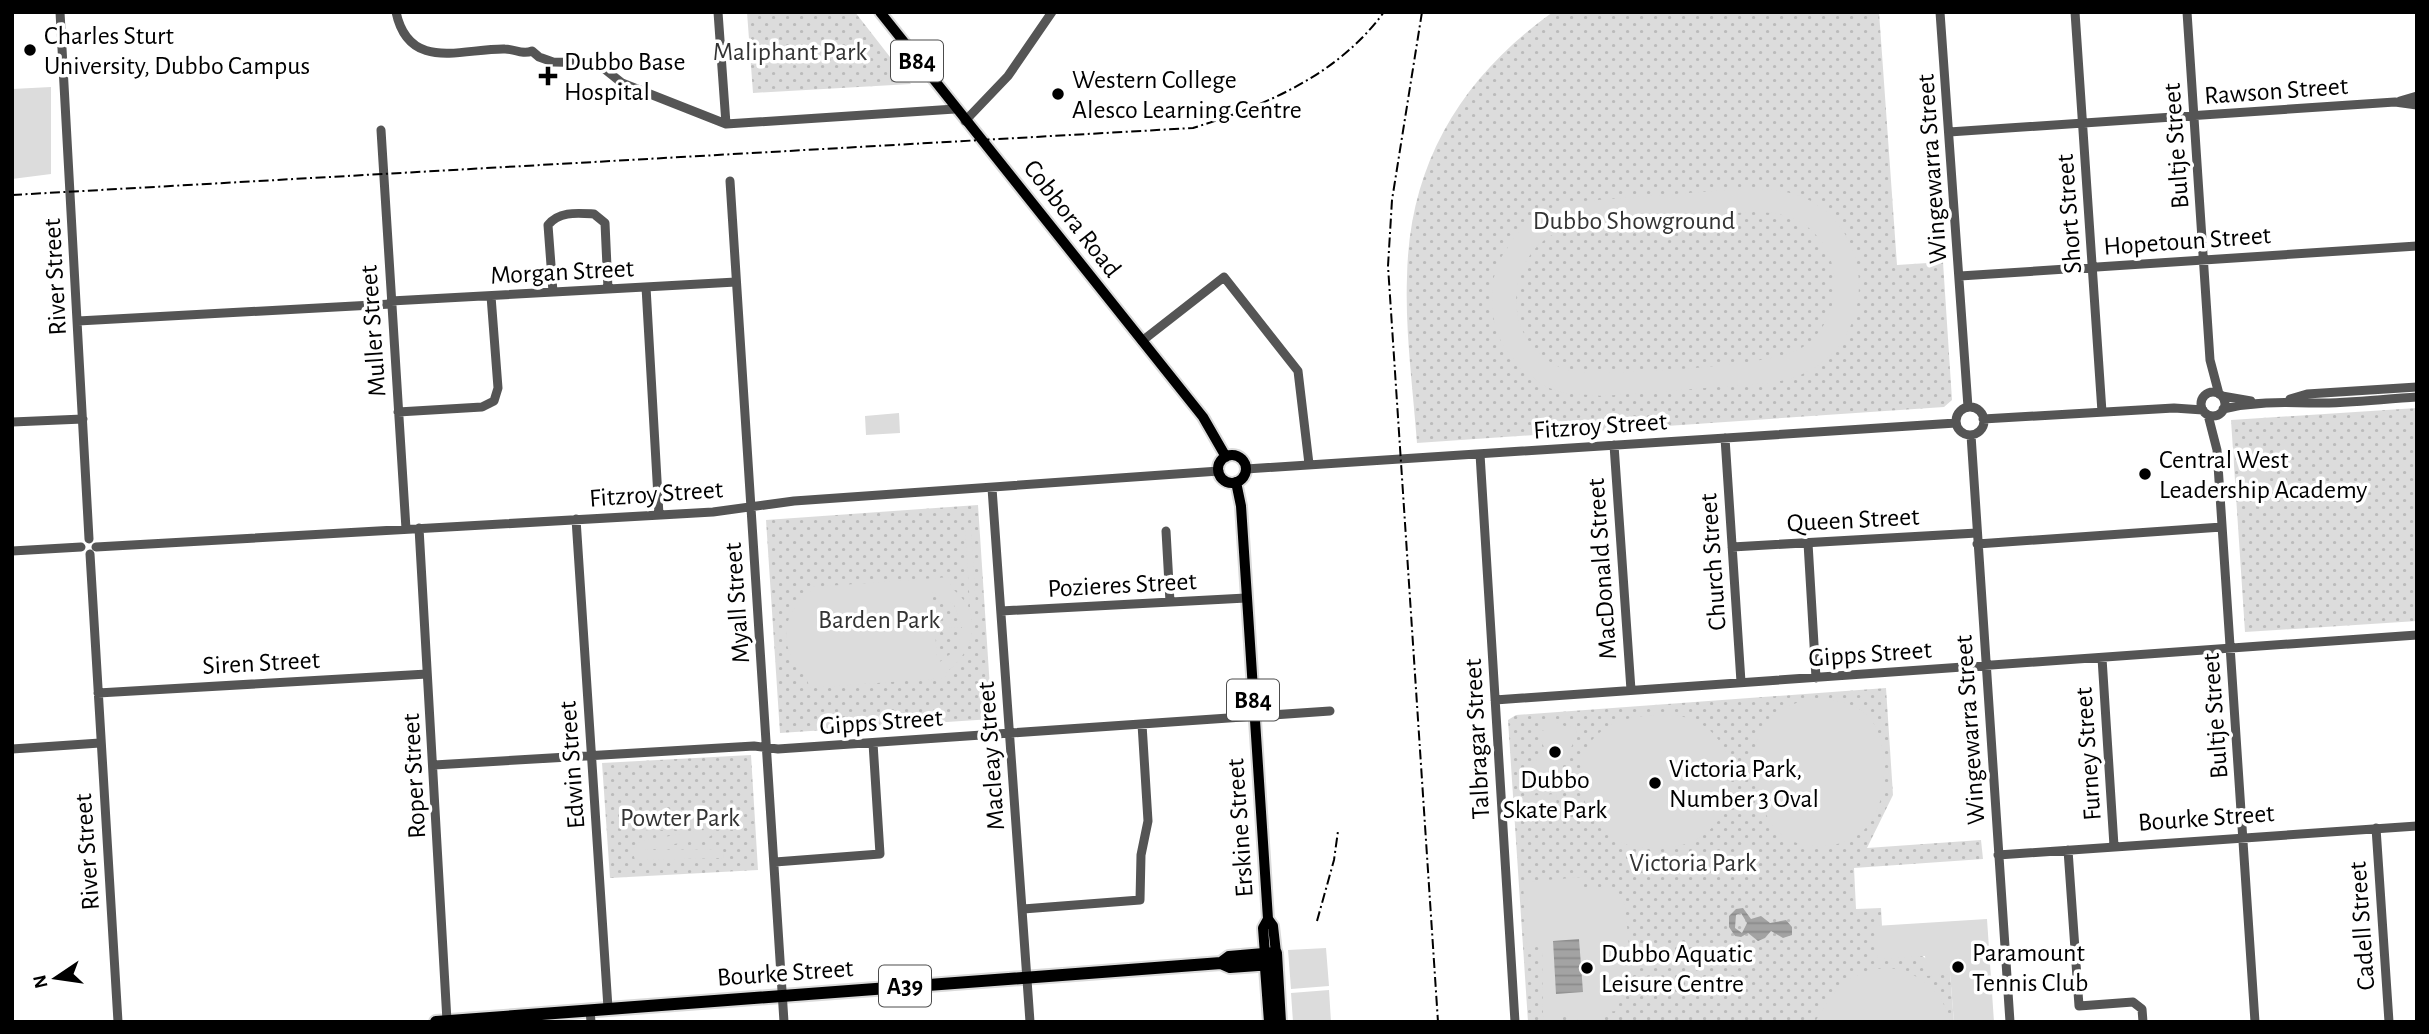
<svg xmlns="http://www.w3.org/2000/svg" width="2429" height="1034" viewBox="0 0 2429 1034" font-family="'Alegreya Sans',sans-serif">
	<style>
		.park { fill: url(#park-dots) }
		.pitch { fill: #dcdcdc; fill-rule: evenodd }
		.water { fill: url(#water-rules); fill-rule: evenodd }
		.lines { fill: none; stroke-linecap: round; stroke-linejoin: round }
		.major-casing { stroke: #dbdbdb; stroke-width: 14 }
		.highway-casing { stroke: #dbdbdb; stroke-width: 16 }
		.minor { stroke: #555; stroke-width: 9 }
		.major { stroke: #000; stroke-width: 10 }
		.highway { stroke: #000; stroke-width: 12 }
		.rail { stroke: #000; stroke-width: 2; stroke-dasharray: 10 3.5 2 3.5; stroke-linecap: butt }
		.poi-dot { fill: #000; stroke: #fff; stroke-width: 2.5 }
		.labels { text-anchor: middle; stroke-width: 7; stroke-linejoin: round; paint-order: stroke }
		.shield { fill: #fff; stroke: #4c4c4c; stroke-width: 2 }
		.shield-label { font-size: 24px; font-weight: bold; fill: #000 }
		.poi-label { font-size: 26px; fill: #000; stroke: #fff; text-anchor: start }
		.park-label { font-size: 26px; fill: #333; stroke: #fff }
		.street-label { font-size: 26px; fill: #000; stroke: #fff }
	</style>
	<defs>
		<pattern id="park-dots" width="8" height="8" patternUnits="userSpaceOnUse" patternTransform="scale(1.75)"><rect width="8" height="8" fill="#dcdcdc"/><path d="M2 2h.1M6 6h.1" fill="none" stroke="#bbb" stroke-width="1.8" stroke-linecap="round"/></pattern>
		<pattern id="water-rules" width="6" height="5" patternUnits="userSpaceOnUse" patternTransform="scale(1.75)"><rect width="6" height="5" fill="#a3a3a3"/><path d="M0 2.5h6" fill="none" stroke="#8b8b8b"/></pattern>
	</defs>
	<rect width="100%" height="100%" fill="#fff"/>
	<path class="park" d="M747 12H855L911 84 753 93Z
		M1553 12H1879L1897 265 1943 262 1952 400 1944 407 1417 443C1413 388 1405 332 1407 277 1409 163 1462 77 1553 12Z
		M2417 408V621L2245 632 2231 420Z
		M978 505 992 719 780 733 766 520Z
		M1886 688 1893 795 1867 848 1981 840 1983 859 1854 868 1856 909 1881 908 1882 926H1876L1950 974 1954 1022H1528L1508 720 1516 715Z
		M751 755 758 870 610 878 602 763Z"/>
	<path class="pitch" d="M51 87V174L12 179V89Z
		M1740 189C1764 189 1788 189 1809 200 1871 232 1876 324 1820 364 1805 375 1789 380 1770 383L1603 396 1564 393 1546 387 1520 368 1501 342 1492 313 1493 281 1498 262 1521 228 1537 216 1555 207 1584 201ZM1750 212C1769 212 1786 213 1802 223 1847 252 1845 321 1800 349 1769 367 1617 375 1577 372 1552 369 1530 350 1521 327 1507 289 1524 244 1563 230 1582 222 1606 223 1627 222 1668 218 1709 215 1750 212Z
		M899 413 900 433 866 435 865 416Z
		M2266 468 2268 492 2244 494 2242 469Z
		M965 527H971L976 607H970Z
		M950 577 951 588C984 611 975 653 945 673L946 678 809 688C808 673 797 670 791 656 779 631 790 604 813 590V587ZM932 591 954 605 961 623 934 625ZM962 627 957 649 937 664 935 629Z
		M1821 698C1837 701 1854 703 1866 714 1879 726 1883 745 1884 763 1886 810 1868 849 1813 846 1767 843 1758 803 1757 764 1756 750 1755 736 1764 724 1778 707 1801 700 1821 698Z
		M1674 715C1759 725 1752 865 1636 847 1583 839 1557 758 1606 728 1626 715 1651 715 1674 715Z
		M1549 719 1569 728 1576 722 1575 731 1578 733 1557 777 1558 789 1526 791 1524 770 1540 757 1544 748 1539 732 1544 730Z
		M1556 794 1557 812 1524 813 1523 796Z
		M709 809V815L647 822H710L715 833 709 837 645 850 723 849 724 858 635 860 632 849 641 841 704 830 702 827 649 831 637 829 634 824 636 818 644 812Z
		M1583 877 1584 889 1614 887 1625 905 1633 989 1616 991 1617 1011 1606 1012 1604 1022H1583L1566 1016 1546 1022 1543 1014 1542 946 1527 947 1523 882Z
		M1987 919 1994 1022H1954L1950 974 1927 976 1925 956 1878 959 1875 926Z
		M1326 948 1329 986 1291 989 1288 950Z
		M1888 968C1919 972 1943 990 1950 1022H1815C1833 991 1849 970 1888 968Z
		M1329 990 1331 1022H1293L1291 993Z"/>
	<path class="water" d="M1743 908 1751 919 1761 916 1770 923 1786 920 1792 927V935L1783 938 1771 931 1765 938 1758 941 1748 933 1741 937 1735 936 1729 927V916L1736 909ZM1741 913 1747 923 1742 933 1735 928 1736 915Z
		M1579 939 1583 992 1556 994 1553 941Z"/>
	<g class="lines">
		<defs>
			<path id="major" d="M880 12 1203 417 1226 457
				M1218 469a14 14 0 1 1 28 0a14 14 0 1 1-28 0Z
				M1236 482 1241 506 1268 919 1273 926 1276 953
				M1265 954 1263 928 1268 919"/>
			<path id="highway" d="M1265 954 1270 1022
				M1221 963 1230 967 1273 964
				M436 1022 1221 963 1229 957 1276 953 1280 1022"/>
		</defs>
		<use href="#major" class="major-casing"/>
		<use href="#highway" class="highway-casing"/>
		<path class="minor" d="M60 12 89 539
			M396 12C409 73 463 48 505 49 515 49 522 55 532 51L539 57 553 62 597 63 622 83 726 124 955 109
			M718 12 726 124
			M1940 12 1968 407
			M2075 12 2102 412
			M2187 12 2210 360 2219 394
			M2400 101 2417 96
			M965 121 1008 76 1052 12
			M381 130 406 529
			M1949 132 2395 102 2417 105
			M730 181 784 1022
			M1960 276 2417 246
			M646 287 659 515
			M553 292 548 225C559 211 577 213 594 214L605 223 608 289
			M391 301 736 282
			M78 321 391 304
			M1142 341 1224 277 1298 371 1309 464
			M2201 404a12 12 0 1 1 24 0a12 12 0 1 1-24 0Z
			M2222 396 2251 401
			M2290 399 2307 394 2417 387
			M1956 421a14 14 0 1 1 28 0a14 14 0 1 1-28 0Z
			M2223 409C2254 402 2278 402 2309 403 2344 404 2381 399 2417 397
			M398 412 482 407 494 401 498 388 491 296
			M2208 415 2217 450 2255 1022
			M1983 419 2174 408 2203 410
			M12 422 83 419
			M1971 435 2010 1022
			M1725 438 1741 682
			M1614 445 1631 690
			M1480 454 1515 1022
			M1246 469 1956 423
			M992 488 1030 1022
			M576 519 608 1008
			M419 528 447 1021
			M1166 531 1170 602
			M1808 543 1816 678
			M1977 544 2222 527
			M96 547 713 512 794 501 1219 471
			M1732 547 1977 533
			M12 551 81 547
			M90 554 118 1022
			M1001 611 1246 598
			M2102 658 2114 846
			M98 693 427 674
			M1495 700 2417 635
			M12 749 100 743
			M434 765 754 746 778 749 1330 711
			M2376 828 2389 1022
			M2068 850 2079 1006 2133 1002 2142 1009 2143 1022
			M1998 855 2417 826
			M775 862 880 854 873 743
			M1023 909 1140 900 1141 855 1148 821 1142 724
			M590 1010 591 1022"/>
		<use href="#major" class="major"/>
		<use href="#highway" class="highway"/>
		<path class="rail" d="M1422 12 1392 200 1388 266 1438 1022
			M12 195 1193 128C1266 105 1337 76 1384 12
			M1317 921 1334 860 1338 831"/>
	</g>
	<g class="poi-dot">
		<circle cx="30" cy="50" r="7"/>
		<path d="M544.5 65.5h7v7h7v7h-7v7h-7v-7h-7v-7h7z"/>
		<circle cx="1058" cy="94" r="7"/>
		<circle cx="2145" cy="474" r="7"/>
		<circle cx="1555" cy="752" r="7"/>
		<circle cx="1655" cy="783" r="7"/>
		<circle cx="1958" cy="967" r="7"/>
		<circle cx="1587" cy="968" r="7"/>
	</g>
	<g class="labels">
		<g class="shield">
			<rect x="891" y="40.5" width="52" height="41" rx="5"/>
			<rect x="1227" y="679.5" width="52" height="41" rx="5"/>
			<rect x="879" y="965.5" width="52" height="41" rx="5"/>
		</g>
		<g class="shield-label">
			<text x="917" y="69">B84</text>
			<text x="1253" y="708">B84</text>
			<text x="905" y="994">A39</text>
		</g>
		<g class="poi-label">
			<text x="44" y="44">Charles Sturt<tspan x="44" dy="30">University, Dubbo Campus</tspan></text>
			<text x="564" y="70">Dubbo Base<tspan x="564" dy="30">Hospital</tspan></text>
			<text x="1072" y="88">Western College<tspan x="1072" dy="30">Alesco Learning Centre</tspan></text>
			<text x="2159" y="468">Central West<tspan x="2159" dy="30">Leadership Academy</tspan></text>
			<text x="1669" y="777">Victoria Park,<tspan x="1669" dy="30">Number 3 Oval</tspan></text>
			<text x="1555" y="788" text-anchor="middle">Dubbo<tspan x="1555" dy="30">Skate Park</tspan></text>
			<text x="1972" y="961">Paramount<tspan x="1972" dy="30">Tennis Club</tspan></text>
			<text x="1601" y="962">Dubbo Aquatic<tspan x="1601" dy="30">Leisure Centre</tspan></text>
		</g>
		<g class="park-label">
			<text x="790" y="60">Maliphant Park</text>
			<text x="1634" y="229">Dubbo Showground</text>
			<text x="879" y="628">Barden Park</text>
			<text x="680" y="826">Powter Park</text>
			<text x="1693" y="871">Victoria Park</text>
		</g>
		<g class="street-label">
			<text transform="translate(2276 90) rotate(-4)" y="9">Rawson Street</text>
			<text transform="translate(2175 146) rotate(-94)" y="9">Bultje Street</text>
			<text transform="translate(1931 169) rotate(-94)" y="9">Wingewarra Street</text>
			<text transform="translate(2068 214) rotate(-94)" y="9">Short Street</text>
			<text transform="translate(1073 218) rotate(52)" y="9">Cobbora Road</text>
			<text transform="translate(2187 240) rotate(-4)" y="9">Hopetoun Street</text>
			<text transform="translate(562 271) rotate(-3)" y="9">Morgan Street</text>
			<text transform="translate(54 277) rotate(-93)" y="9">River Street</text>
			<text transform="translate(372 331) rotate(-94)" y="9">Muller Street</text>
			<text transform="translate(1600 425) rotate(-4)" y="9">Fitzroy Street</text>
			<text transform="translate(656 493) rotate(-4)" y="9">Fitzroy Street</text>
			<text transform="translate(1853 519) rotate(-3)" y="9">Queen Street</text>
			<text transform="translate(1712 562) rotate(-94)" y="9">Church Street</text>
			<text transform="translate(1601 569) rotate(-94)" y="9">MacDonald Street</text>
			<text transform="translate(1122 584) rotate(-3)" y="9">Pozieres Street</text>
			<text transform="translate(736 603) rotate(-94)" y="9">Myall Street</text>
			<text transform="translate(1870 653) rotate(-4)" y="9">Gipps Street</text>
			<text transform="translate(261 662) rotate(-3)" y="9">Siren Street</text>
			<text transform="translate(2214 716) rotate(-94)" y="9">Bultje Street</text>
			<text transform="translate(881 721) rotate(-4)" y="9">Gipps Street</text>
			<text transform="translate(1969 730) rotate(-94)" y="9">Wingewarra Street</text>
			<text transform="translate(1476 739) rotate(-93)" y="9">Talbragar Street</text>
			<text transform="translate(2087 754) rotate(-94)" y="9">Furney Street</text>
			<text transform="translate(990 756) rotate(-94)" y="9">Macleay Street</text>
			<text transform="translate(571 765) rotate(-94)" y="9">Edwin Street</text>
			<text transform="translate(413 776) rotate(-93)" y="9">Roper Street</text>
			<text transform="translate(2206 817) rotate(-4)" y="9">Bourke Street</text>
			<text transform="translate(1239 828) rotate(-94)" y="9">Erskine Street</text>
			<text transform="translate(86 852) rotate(-94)" y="9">River Street</text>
			<text transform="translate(2361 926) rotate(-94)" y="9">Cadell Street</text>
			<text transform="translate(785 972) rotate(-4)" y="9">Bourke Street</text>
		</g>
	</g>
	<rect width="2429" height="1034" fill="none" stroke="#000000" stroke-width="28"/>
	<g transform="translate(56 978) rotate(257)" stroke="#ffffff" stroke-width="5" paint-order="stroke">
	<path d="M0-5L12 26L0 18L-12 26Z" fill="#000000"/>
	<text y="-10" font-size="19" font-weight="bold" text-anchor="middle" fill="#000000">N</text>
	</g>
</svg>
